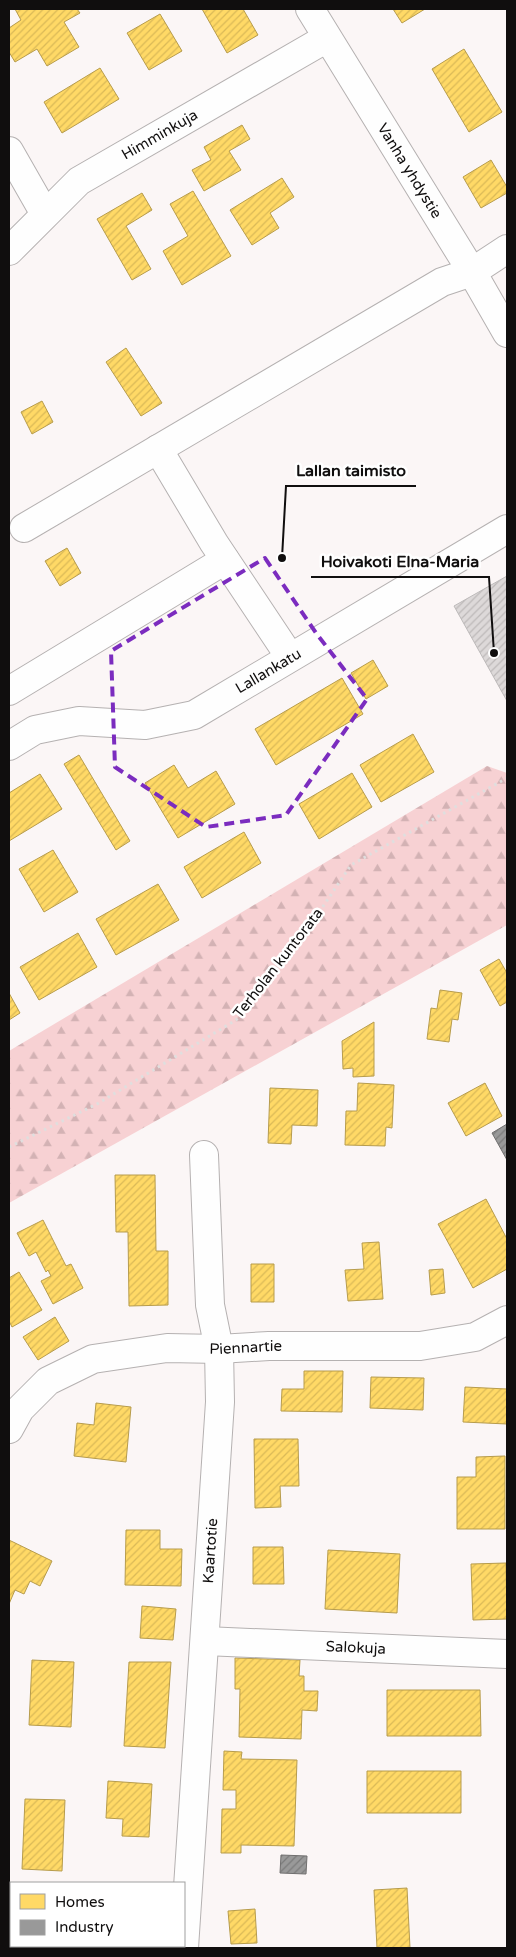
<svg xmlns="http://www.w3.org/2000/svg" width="516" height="1957" viewBox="0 0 516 1957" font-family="'Varela Round',sans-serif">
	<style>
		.forest { fill: url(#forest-firs) }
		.homes { fill: url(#homes-hatch); stroke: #b79c4c }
		.industry { fill: url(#industry-hatch); stroke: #706f6f }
		.building { fill: url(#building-hatch); stroke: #bdbaba }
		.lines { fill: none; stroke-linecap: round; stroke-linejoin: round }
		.minor-casing { stroke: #b5b1b1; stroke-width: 30 }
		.path { stroke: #e0dede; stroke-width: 3; stroke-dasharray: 2.5 4; stroke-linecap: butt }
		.minor { stroke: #fefefe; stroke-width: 28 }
		.marked { fill: none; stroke: #7b2cbf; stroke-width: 4; stroke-dasharray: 10 6; stroke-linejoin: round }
		.labels { text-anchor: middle; stroke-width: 5; stroke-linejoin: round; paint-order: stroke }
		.street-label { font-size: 15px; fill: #100e0e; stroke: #fff }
		.leader { fill: none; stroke: #100e0e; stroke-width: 2 }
		.callout-dot { fill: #100e0e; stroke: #fff; stroke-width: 2 }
		.callout-label { font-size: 16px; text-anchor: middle; font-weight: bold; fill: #100e0e; stroke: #fff; stroke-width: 5; stroke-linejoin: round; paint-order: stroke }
	</style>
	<defs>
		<pattern id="forest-firs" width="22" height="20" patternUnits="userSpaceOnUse" patternTransform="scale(1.25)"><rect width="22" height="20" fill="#f7d1d3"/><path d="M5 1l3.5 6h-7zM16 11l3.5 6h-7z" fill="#d3b2b4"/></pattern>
		<pattern id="homes-hatch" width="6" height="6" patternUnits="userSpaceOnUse" patternTransform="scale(1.25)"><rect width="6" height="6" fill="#ffd966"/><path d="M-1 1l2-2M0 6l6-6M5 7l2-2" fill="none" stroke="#dab957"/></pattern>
		<pattern id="industry-hatch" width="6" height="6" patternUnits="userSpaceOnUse" patternTransform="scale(1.25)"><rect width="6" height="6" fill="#999"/><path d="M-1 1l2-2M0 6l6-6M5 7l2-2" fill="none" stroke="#7b7b7b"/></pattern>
		<pattern id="building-hatch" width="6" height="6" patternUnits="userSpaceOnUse" patternTransform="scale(1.25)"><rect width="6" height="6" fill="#ddd9d9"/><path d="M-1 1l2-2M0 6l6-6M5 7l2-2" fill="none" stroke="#bdb9b9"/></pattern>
	</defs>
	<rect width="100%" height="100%" fill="#fbf6f6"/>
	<path class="forest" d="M487 766 507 773V925L9 1203V1051Z"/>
	<path class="homes" d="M15 9H77L80 13 64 22 79 47 47 66 37 49 15 62 9 52V28L21 20Z
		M202 9H243L258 35 227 53Z
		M393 9H425L402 23Z
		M160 14 182 51 149 70 127 33Z
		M464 49 502 112 469 132 432 69Z
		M100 68 119 99 62 133 44 102Z
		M242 125 250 139 229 151 241 170 204 191 192 170 211 160 204 147Z
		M491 160 507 187V193L481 208 463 177Z
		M282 178 294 197 270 213 279 228 252 245 230 210Z
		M193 191 231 256 182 285 163 251 188 236 170 204Z
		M142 193 152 210 126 226 151 269 132 280 97 219Z
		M126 348 162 403 141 416 106 362Z
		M42 401 53 422 32 434 21 412Z
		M67 548 81 573 60 586 45 561Z
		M373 660 388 686 366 699 351 673Z
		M342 678 363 714 276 765 255 729Z
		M413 734 434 772 381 802 360 765Z
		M79 755 130 841 116 850 64 764Z
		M174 765 188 788 216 771 235 804 178 838 145 783Z
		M352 773 372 807 319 839 299 804Z
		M40 774 62 809 9 841V793Z
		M244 832 261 863 202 898 184 867Z
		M53 850 78 892 44 912 19 869Z
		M158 884 179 920 116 955 96 919Z
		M78 933 97 967 39 1000 20 967Z
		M499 959 507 973V1002L500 1006 480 970Z
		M440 990 462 993 458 1020 452 1019 449 1042 427 1039 431 1008 437 1009Z
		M9 993 20 1013 9 1020Z
		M374 1022V1076L353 1077V1068L343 1069 342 1041Z
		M358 1083 394 1085 392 1128 386 1127 385 1146 345 1145 346 1111H357Z
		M485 1083 502 1116 466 1136 448 1103Z
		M270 1088 318 1090 317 1126 292 1125 291 1144 268 1143Z
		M115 1175H155L156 1251H168V1305L129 1306 128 1232H116Z
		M486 1199 507 1239V1269L473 1288 438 1224Z
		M43 1220 66 1266 71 1264 83 1288 53 1304 41 1281 51 1276 48 1270 46 1272 36 1252 29 1256 17 1233Z
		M379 1242 383 1299 348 1301 345 1270 364 1269 362 1243Z
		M251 1264H274V1302H251Z
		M443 1269 445 1293 431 1295 429 1270Z
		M19 1272 42 1310 12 1327 9 1321V1278Z
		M55 1317 69 1341 38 1360 23 1337Z
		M304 1371H343L342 1412 281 1411 282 1389H304Z
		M371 1377 424 1378 423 1410 370 1408Z
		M465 1387 507 1389V1424L463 1422Z
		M96 1403 131 1407 126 1462 74 1456 77 1423 94 1425Z
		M254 1439H298L299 1486H280L281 1507 255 1508Z
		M505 1456V1529H457V1477H476V1457Z
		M126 1530H160V1549H182L181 1586 125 1585Z
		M9 1540 52 1561 40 1586 30 1581 24 1594 15 1590 9 1604Z
		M253 1547H283L284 1584H253Z
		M328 1550 400 1554 397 1613 325 1609Z
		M506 1563 507 1619 473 1620 471 1564Z
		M142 1606 176 1609 173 1640 140 1638Z
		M235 1658 300 1660 299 1676H304V1691H318L317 1711 302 1710 301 1739 239 1737 240 1689H235Z
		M32 1660 74 1662 71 1727 29 1725Z
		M129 1662H171L165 1748 124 1746Z
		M387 1690H480L481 1736H387Z
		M224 1751 242 1752 241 1759 297 1760 294 1846 241 1845V1853H221L222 1809H236V1790H223Z
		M367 1771H461V1813H367Z
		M108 1781 152 1784 149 1837 122 1836 123 1819 106 1818Z
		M25 1799 65 1800 62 1871 22 1869Z
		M407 1888 410 1948H377L374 1890Z
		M255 1909 257 1943 231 1944 228 1911Z
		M109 1946H140V1948H109Z"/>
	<path class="industry" d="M507 1124V1160L492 1133Z
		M281 1855 307 1856 306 1874 280 1873Z"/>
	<path class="building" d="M507 576V701L454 606Z"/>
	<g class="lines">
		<defs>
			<g id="minor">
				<path id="s1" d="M310 9 472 272 507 333"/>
				<path d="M9 151 45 214"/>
				<path id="s2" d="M9 251 79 181 327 38"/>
				<path d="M158 449 214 543 290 657"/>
				<path d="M24 528 442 282 472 272 507 249"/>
				<path d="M9 691 225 560"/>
				<path id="s3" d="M9 746 35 730 79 721 145 725 194 715 507 529"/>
				<path id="s4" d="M9 1429 20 1409 48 1381 93 1359 167 1348 219 1349 269 1346H420L475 1337 507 1320"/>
				<path id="s5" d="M205 1641 507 1654"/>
				<path id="s6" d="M184 1948 220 1402 219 1349 210 1305 204 1155"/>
			</g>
		</defs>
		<use href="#minor" class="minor-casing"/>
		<path class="path" d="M9 1147 97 1104 236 1020 307 930 351 865 507 778"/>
		<use href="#minor" class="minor"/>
	</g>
	<path class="marked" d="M265 558 316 633 367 699 286 815 206 827 115 767 111 651Z"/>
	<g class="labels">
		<g class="street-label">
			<text dy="5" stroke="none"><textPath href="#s2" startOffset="192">Himminkuja</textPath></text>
			<text dy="5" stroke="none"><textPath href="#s1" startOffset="190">Vanha yhdystie</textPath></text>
			<text dy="5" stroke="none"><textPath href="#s3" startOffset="278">Lallankatu</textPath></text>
			<text transform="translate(278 963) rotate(-52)" y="5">Terholan kuntorata</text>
			<text dy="5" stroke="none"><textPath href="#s4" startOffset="266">Piennartie</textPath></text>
			<text dy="5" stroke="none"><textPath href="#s6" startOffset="398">Kaartotie</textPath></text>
			<text dy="5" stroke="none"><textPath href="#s5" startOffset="151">Salokuja</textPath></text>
		</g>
	</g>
	<path class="leader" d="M282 558L286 486H416M494 653L489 577H311"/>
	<g class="callout-dot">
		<circle cx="282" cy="558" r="5"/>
		<circle cx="494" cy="653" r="5"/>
	</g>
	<g class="callout-label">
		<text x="351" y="476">Lallan taimisto</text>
		<text x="400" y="567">Hoivakoti Elna-Maria</text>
	</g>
	<rect width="516" height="1957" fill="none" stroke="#100e0e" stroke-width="20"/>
	<rect x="10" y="1882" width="175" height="65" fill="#ffffff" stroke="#9f9f9f"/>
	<rect x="20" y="1894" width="25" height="15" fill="#ffd966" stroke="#9f9f9f"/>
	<text x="55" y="1907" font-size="15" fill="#100e0e">Homes</text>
	<rect x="20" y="1920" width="25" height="15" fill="#999999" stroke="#9f9f9f"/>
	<text x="55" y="1932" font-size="15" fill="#100e0e">Industry</text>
</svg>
